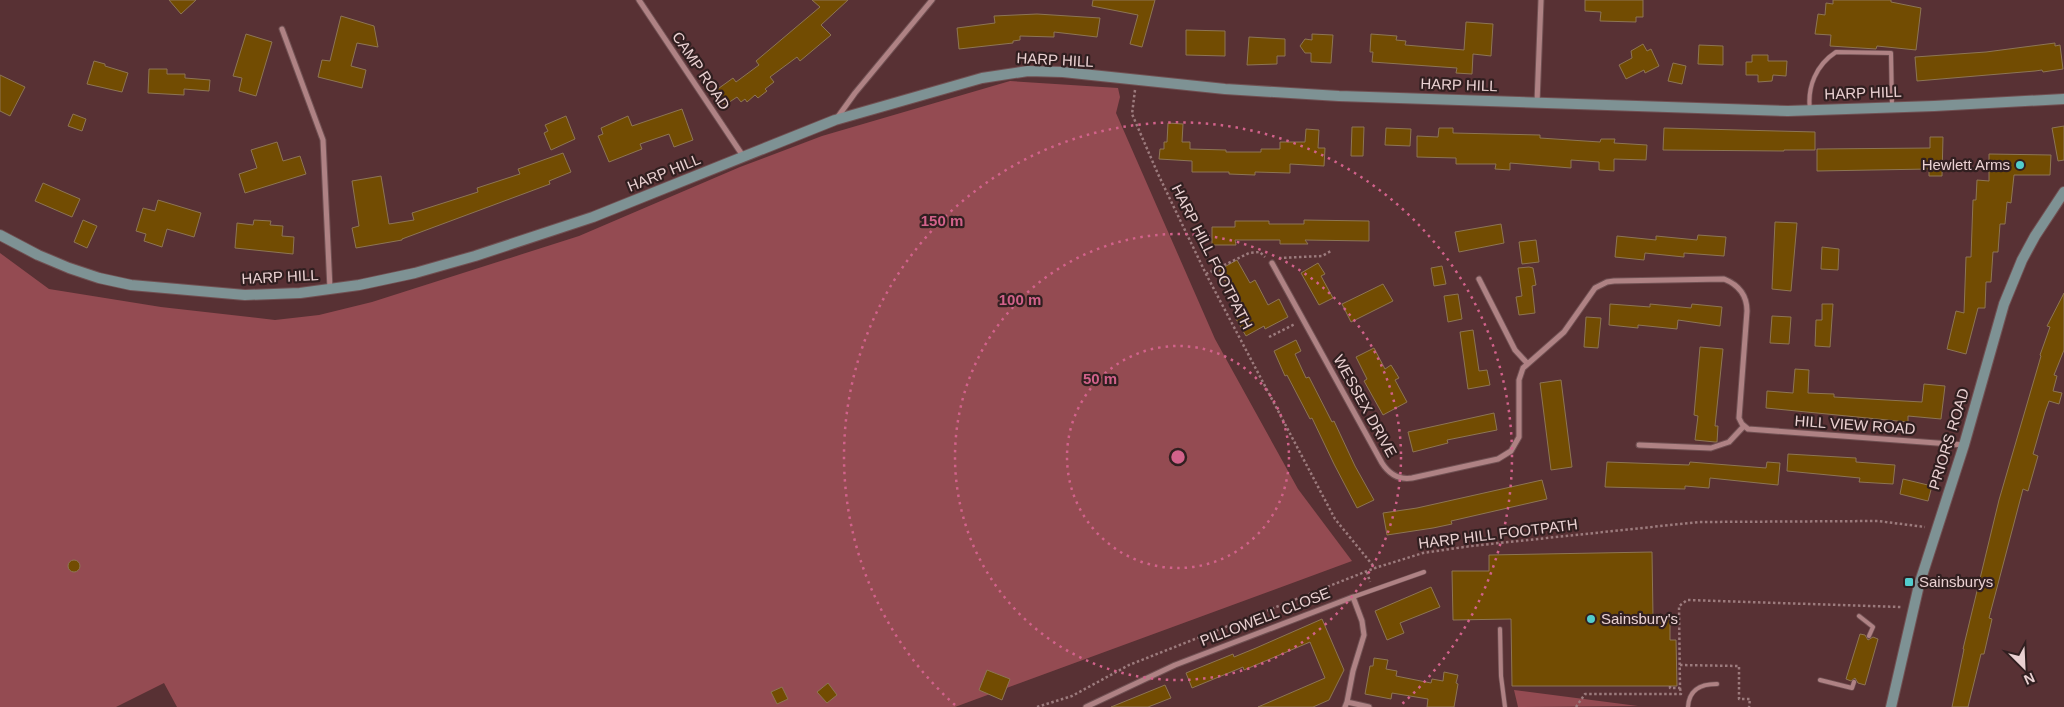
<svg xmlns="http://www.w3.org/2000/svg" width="2064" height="707" viewBox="0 0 2064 707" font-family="Helvetica,sans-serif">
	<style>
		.green { fill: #944b52 }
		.building { fill: #724c02; stroke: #8d7554 }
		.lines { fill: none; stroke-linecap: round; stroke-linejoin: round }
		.lane-casing { stroke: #705052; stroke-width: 5.5 }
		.street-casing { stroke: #705052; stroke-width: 7 }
		.secondary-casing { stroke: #705052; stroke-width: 12 }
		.path { stroke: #9c7b7d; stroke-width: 2.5; stroke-dasharray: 2.5 2.5; stroke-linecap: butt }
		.lane { stroke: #af8284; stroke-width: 4 }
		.street { stroke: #af8284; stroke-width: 5 }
		.secondary { stroke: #7e9294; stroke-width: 10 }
		.ring { fill: none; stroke: #d2628b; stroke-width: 2.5; stroke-dasharray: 2.5 5 }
		.poi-dot { fill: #52cdcd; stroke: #311f20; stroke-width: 2 }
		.labels { text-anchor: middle; stroke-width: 4.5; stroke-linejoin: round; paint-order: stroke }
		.street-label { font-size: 15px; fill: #ead1d2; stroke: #311f20 }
		.poi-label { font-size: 15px; fill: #ead1d2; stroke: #311f20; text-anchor: start }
		.centre { fill: #d2628b; stroke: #311f20; stroke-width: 2.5 }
		.ring-label { font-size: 15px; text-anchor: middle; font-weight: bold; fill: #d2628b; stroke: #311f20; stroke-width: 4.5; stroke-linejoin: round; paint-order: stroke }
	</style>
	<rect width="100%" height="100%" fill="#583134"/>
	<path class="green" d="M1010 81 1118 88 1120 97 1116 113 1215 339 1298 489 1352 561 955 707H177L164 683 116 707H0V253L49 289 161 307 275 320 319 315 372 302 579 236 740 167 822 136Z
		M1514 690 1638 706 1518 707Z"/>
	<path class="building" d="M169 0H196L181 14Z
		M812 0H848L821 25 831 35 800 61 797 57 770 77 774 82 765 89 767 91 758 98 755 95 747 102 745 99 741 102 737 97 725 105 715 91 733 78 736 82 759 65 756 61 820 7Z
		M1093 0H1155L1142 47 1130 44 1138 15 1092 6Z
		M1585 0H1643V17H1636V22L1600 21 1601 12 1585 11Z
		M1833 0H1891V2L1921 8 1916 50 1877 46 1876 49 1830 46 1831 35 1815 34 1818 14 1825 15 1826 3 1833 4Z
		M1037 14 1100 18 1097 37 1054 32V37L1020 36V40L1013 41V43L959 49 957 28 995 23 994 16Z
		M341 16 374 26 378 47 357 43 351 66 366 70 362 88 318 77 322 60 330 61Z
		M1466 22 1493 24 1491 56 1473 54 1472 74 1456 73 1457 68 1372 62 1373 52H1370L1371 34 1397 36 1396 40 1406 41 1405 45 1464 50Z
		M1186 30 1225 31V56L1186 55Z
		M246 34 272 42 256 96 239 91 242 78 233 76Z
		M1312 34 1333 35 1331 63 1311 62V53H1305L1300 46 1305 39 1312 40Z
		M1249 37 1285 39V56H1277V64L1247 65Z
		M2055 43V46L2060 45 2063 69 2043 72 2042 70 2035 71 1917 81 1915 57 1986 52Z
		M1643 44 1647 51 1651 49 1659 66 1645 73 1644 70 1626 79 1619 65 1632 58 1631 51Z
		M1699 45 1723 46V65L1698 64Z
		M1752 55H1768V61H1787L1786 76 1773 75 1772 81 1758 82V75H1746V62H1752Z
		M94 61 105 64V66L128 73 122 92 87 84Z
		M1673 63 1686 66 1682 84 1668 81Z
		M149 69H167V74H185V78L210 80 209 91 184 89V95L148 93Z
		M0 75 25 87 10 116 0 111Z
		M682 109 693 140 674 147 669 134 640 144 642 149 609 162 598 136 603 134 601 128 628 116 632 126Z
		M73 114 86 119 82 131 68 126Z
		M566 116 575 139 551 150 544 133 548 131 545 125Z
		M1168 123 1183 124 1182 142H1190V149L1226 150V152H1261V149H1280V142H1305L1306 129 1319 130 1318 148H1325L1324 166 1290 164V173L1255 172V175L1229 174V172H1192V161L1159 159 1160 149H1164V142H1167Z
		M2064 126V160L2058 161 2052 128Z
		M1352 127H1364L1363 156H1351Z
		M1386 128 1411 129 1410 146 1385 145Z
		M1439 128H1453V133L1540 135V138L1600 142 1601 139H1615L1614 143 1647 145 1646 160 1614 159V171L1599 170V162L1571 160V168L1510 163V170L1495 169 1496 164H1456V158L1417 157V136L1438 137Z
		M1664 128 1815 132V150H1784V151L1663 150Z
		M1930 137H1943L1942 176H1929V169L1817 171V149L1930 148Z
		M277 142 283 161 300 156 306 174 245 193 239 174 257 168 251 150Z
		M563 153 571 172 549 181 550 184 402 239V240L356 248 352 228 359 226 352 181 381 176 389 224 414 220 412 213 478 192 477 188 520 174 518 169Z
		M1989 154 2051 155 2050 175H2014L2011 203 2007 202 2005 224H2000L1998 252H1993L1991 282H1986L1985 308H1978L1966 354 1947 349 1956 311 1964 313 1966 257H1971L1973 200H1976L1977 180 1989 181Z
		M43 183 80 199 72 217 35 201Z
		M158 200 201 213 194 237 167 229 162 247 144 241 146 234 136 231 143 208 155 211Z
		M83 220 97 226 87 248 74 242Z
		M254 220 271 221 270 225 283 226 282 236 294 237 293 254 235 248 237 223 253 225Z
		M1304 220 1369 221V241L1305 240 1308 244H1280V240H1235L1236 245H1212V227H1235V221H1269V224H1304Z
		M1775 222 1797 223 1791 291 1772 289Z
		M1501 224 1504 243 1459 252 1455 232Z
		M1698 235 1726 237 1724 256 1684 253V257L1645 253 1644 260 1615 257 1617 236 1656 240V236L1697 240Z
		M1536 240 1539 262 1522 264 1519 242Z
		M1822 247 1839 249 1838 270 1821 269Z
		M1237 260 1250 283 1255 280 1268 305 1279 299 1288 317 1265 329 1264 326 1246 336 1236 319 1247 313 1229 279 1225 281 1219 270Z
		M1318 263 1325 274 1321 276 1333 298 1319 305 1301 273Z
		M1442 266 1446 284 1434 286 1431 268Z
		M1529 267 1533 268 1536 285 1532 286 1535 313 1519 315 1516 297 1522 296 1518 268Z
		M1383 284 1393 301 1351 322 1342 304Z
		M2064 293V350L2054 375 2057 376 2053 391 2062 393 2059 404 2049 401 2045 412 2033 454 2038 456 2028 491 2023 489 1989 618 1992 619 1984 654H1981L1968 707H1952L1964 649H1963L1999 500 2041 356 2040 355 2050 327 2047 326Z
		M1458 294 1462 319 1448 322 1444 296Z
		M1610 304 1650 307V304L1691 308 1692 304 1722 307 1720 326 1678 320 1677 329 1638 325V328L1609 325Z
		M1822 304H1833L1830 347 1815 346 1816 320H1822Z
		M1772 316 1791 317 1789 344 1770 343Z
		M1586 317 1601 318 1598 348 1584 347Z
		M1473 330 1479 371 1487 370 1490 385 1468 389 1460 332Z
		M1296 340 1301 351 1295 354 1306 378 1309 377 1332 422 1334 421 1355 466 1374 500 1357 508 1334 464 1312 418 1310 419 1287 375 1285 376 1274 351Z
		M1700 347 1723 349 1715 426H1718L1717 442H1715L1695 440 1698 416 1694 415Z
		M1374 348 1385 369 1391 365 1399 378 1395 380 1407 402 1383 415 1364 381 1367 379 1356 357Z
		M1795 369 1809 370 1808 393 1834 394V397L1922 402 1924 384 1945 386 1941 419 1908 416V422L1766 408 1767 391 1793 393Z
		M1561 380 1572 467 1551 470 1540 383Z
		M1494 413 1497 430 1447 440 1448 443 1413 452 1408 432Z
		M1788 454 1856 458V462L1895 465 1893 484 1859 482 1860 478 1787 471Z
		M1607 462 1689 465 1690 462 1766 468 1767 462 1780 463 1778 485 1710 478 1709 488 1685 486V489L1605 487Z
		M1903 479 1932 486 1928 501 1900 494Z
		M1542 480 1547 499 1451 521 1452 524 1433 528 1387 535 1383 513 1417 508Z
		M1652 552 1653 617 1670 616V640H1676L1677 686H1512L1511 619 1453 620 1452 571H1489V555Z
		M68 566a6 6 0 1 1 12 0a6 6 0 1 1-12 0Z
		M1431 587 1440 607 1400 623 1404 633 1387 640 1375 611Z
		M1322 619 1344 670 1329 700 1313 707H1258L1325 678 1310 642 1244 670 1243 667 1192 688 1186 673 1233 654 1234 657 1256 648Z
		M1860 634 1865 635 1868 640 1873 637 1878 639 1865 685 1858 683 1855 678 1851 681 1846 679Z
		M1374 658 1388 660 1386 669 1397 671 1396 676 1431 683 1432 679 1443 681 1444 672 1458 675 1456 683 1458 684 1454 707H1427L1428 699 1392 693 1391 699 1365 694 1370 666H1373Z
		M987 670 1010 679 1002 700 979 690Z
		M828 683 837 695 827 703 817 692Z
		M1165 685 1171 698 1148 707H1111Z
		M782 687 788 699 777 704 771 692Z"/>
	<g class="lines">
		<defs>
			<path id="lane" d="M1810 110C1807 87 1816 65 1836 52L1891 53 1892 107
				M1353 597 1424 572
				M1859 616 1873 627 1869 636
				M1500 629 1501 676 1505 707
				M1820 680 1852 688 1854 682
				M1688 707C1689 689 1701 684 1717 684"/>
			<path id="street" d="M639 0 743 156
				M282 29 323 140 330 289
				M1537 103 1541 0
				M837 118 855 93 932 0
				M1272 263 1382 463C1389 474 1399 480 1412 478L1498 459 1511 451 1519 437V380L1523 368 1564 332 1595 288 1607 282 1614 281 1724 279C1739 285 1747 295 1747 311L1739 418 1742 424 1748 429 1964 445
				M1479 279 1515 350 1527 363
				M1639 445 1711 448 1729 442 1744 426
				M1086 707 1175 665 1353 597 1362 621 1364 635 1353 671 1347 702
				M1345 707 1347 702 1369 707"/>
			<path id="secondary" d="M0 235 38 255 69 268 99 278 131 285 245 295 300 293 359 285 415 273 475 256 593 217 835 120 982 78 1028 71 1063 72 1225 89 1339 96 1788 111 1934 106 2064 99
				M1891 707 1919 585 1964 445 2004 304 2022 260 2035 236 2064 192"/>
		</defs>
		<use href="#lane" class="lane-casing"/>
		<use href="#street" class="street-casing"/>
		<use href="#secondary" class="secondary-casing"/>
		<path class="path" d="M1135 90 1132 114 1158 174 1206 274 1335 519 1375 568
			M1279 258 1322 256 1331 251
			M1206 274 1249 253 1260 252 1265 257
			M1269 337 1295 324
			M1367 572 1370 582
			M1680 665 1739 666V699H1750L1749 707
			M1670 686V688H1680L1679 606 1687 600 1901 607
			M1037 707 1072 696 1129 665 1375 568 1423 553 1471 546 1699 522 1878 521 1925 527
			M1576 707 1585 694H1681L1680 688"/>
		<use href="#lane" class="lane"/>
		<use href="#street" class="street"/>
		<use href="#secondary" class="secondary"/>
	</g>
	<g class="ring">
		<circle cx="1178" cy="457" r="111"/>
		<circle cx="1178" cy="457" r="223"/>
		<path d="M955 705A334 334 0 1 1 1401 705"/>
	</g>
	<g class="poi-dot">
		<circle cx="2020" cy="165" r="5"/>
		<rect x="1904" y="577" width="10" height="10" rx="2.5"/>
		<circle cx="1591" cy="619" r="5"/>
	</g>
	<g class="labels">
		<g class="street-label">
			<text transform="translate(1055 60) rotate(3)" y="5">HARP HILL</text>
			<text transform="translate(701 71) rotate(56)" y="5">CAMP ROAD</text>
			<text transform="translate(1459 85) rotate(2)" y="5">HARP HILL</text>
			<text transform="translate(1863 93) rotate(-2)" y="5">HARP HILL</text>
			<text transform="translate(664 173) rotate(-22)" y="5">HARP HILL</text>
			<text transform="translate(1212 257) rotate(63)" y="5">HARP HILL FOOTPATH</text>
			<text transform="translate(280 277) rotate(-3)" y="5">HARP HILL</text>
			<text transform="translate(1365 406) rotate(61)" y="5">WESSEX DRIVE</text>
			<text transform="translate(1855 425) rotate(4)" y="5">HILL VIEW ROAD</text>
			<text transform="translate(1949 439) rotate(-73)" y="5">PRIORS ROAD</text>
			<text transform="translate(1498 534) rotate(-7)" y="5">HARP HILL FOOTPATH</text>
			<text transform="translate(1265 617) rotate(-21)" y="5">PILLOWELL CLOSE</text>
		</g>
		<g class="poi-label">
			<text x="2010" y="170" text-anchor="end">Hewlett Arms</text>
			<text x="1919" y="587">Sainsburys</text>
			<text x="1601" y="624">Sainsbury's</text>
		</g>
	</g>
	<circle cx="1178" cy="457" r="8" class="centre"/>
	<g class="ring-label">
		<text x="942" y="226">150 m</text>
		<text x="1020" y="305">100 m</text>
		<text x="1100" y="384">50 m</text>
	</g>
	<g transform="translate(2024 667) rotate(156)" stroke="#311f20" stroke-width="4" paint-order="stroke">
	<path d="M0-4L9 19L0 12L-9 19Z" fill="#ead1d2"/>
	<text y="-8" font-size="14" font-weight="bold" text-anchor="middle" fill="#ead1d2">N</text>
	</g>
</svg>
